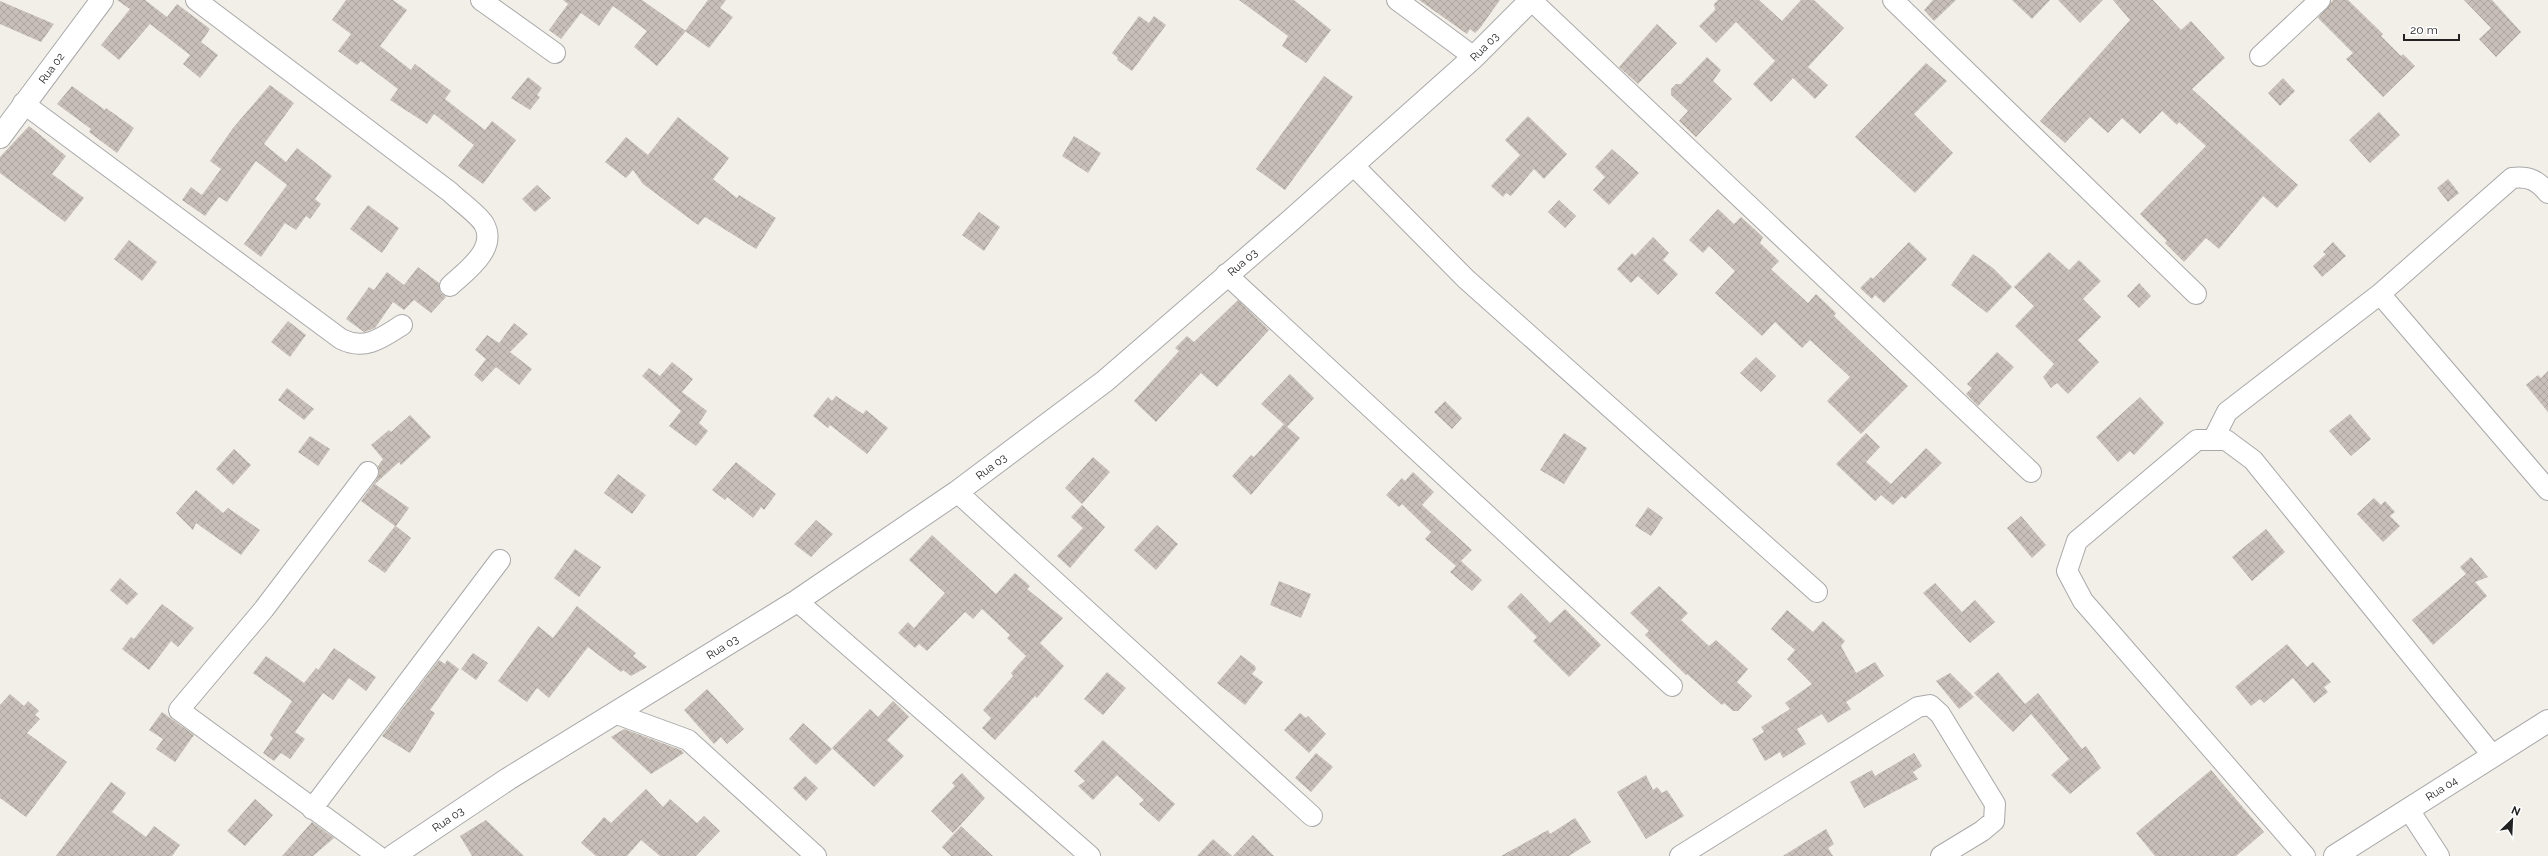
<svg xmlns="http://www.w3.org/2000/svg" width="2548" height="856" viewBox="0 0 2548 856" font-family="Raleway,sans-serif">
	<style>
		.building { fill: url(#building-cross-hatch) }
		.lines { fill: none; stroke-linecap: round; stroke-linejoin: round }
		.minor-casing { stroke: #a9a9a9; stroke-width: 22 }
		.tertiary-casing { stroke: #a9a9a9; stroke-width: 24 }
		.minor { stroke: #fff; stroke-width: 20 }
		.tertiary { stroke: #fff; stroke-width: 22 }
		.labels { text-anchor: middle; stroke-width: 4; stroke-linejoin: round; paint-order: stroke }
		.street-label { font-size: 11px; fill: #222; stroke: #fff }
	</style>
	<defs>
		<pattern id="building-cross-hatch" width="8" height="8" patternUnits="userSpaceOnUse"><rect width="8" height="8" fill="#c7bfb8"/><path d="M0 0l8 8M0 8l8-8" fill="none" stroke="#aba49e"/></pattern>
	</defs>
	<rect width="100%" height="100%" fill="#f2efe9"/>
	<path class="building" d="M117 0H145L167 17 177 4 210 29 201 42 218 55 200 78 183 64 190 55 150 24 119 60 101 45 130 9Z
		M346 0H393L407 10 380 46 411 70 415 64 451 91 445 99 485 130 492 121 516 140 483 184 458 166 474 145 434 114 427 124 390 100 398 89 361 61 357 65 338 51 351 34 332 20Z
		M563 0H642L686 31 657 66 634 47 647 31 613 6 599 26 581 13 561 39 549 30 568 4Z
		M708 0H726L720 8 733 17 709 48 685 31Z
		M1239 0H1294L1331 30 1306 63 1282 46 1288 36Z
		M1419 0H1500L1480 28 1475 33 1470 29 1467 34Z
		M1718 0H1759L1782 21 1801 0H1814L1844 28 1808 67 1828 85 1815 99 1793 78 1771 102 1753 84 1775 61 1736 22 1716 43 1699 26 1715 10 1714 4Z
		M1933 0H1956L1934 21 1924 10Z
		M2012 0H2050L2032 19Z
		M2058 0H2103L2080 23Z
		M2113 0H2153L2181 30 2191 21 2225 58 2192 89 2298 185 2277 208 2263 196 2219 249 2206 238 2184 262 2165 243 2167 241 2140 214 2206 146 2179 122 2177 125 2162 111 2140 134 2122 118 2108 133 2090 117 2065 143 2040 121 2130 20Z
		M2333 0H2348L2383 34 2381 36 2401 56 2403 54 2415 66 2383 97 2346 59 2353 53 2318 18Z
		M2464 0H2492L2521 32 2496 57 2479 39 2491 28Z
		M0 1 54 24 41 42 0 24Z
		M1139 16 1149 23 1154 16 1166 25 1132 71 1117 60 1118 58 1112 53Z
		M1657 24 1677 43 1638 84 1619 67Z
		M1707 57 1721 70 1713 81 1732 99 1696 137 1679 121 1688 111 1671 95V89L1676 84H1681Z
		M1926 63 1947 81 1914 114 1953 153 1915 193 1855 137Z
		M1324 76 1353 97 1285 190 1256 169Z
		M528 77 542 88 537 95 540 97 530 110 511 98Z
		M2283 78 2295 91 2280 106 2268 93Z
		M270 85 294 103 264 144 286 162 297 148 332 176 315 199 321 204 310 219 306 216 296 230 285 223 261 257 244 244 287 185 256 161 227 202 219 197 205 216 182 200 191 187 202 195 221 169 210 161 233 128Z
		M72 86 105 110 106 108 134 128 117 153 89 132 91 129 57 104Z
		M2379 112 2400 135 2370 163 2349 140Z
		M1528 116 1567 154 1544 179 1534 169 1511 196 1506 193 1503 197 1491 186 1520 155 1505 140Z
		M678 117 729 158 713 179 737 198 739 195 776 218 756 249 705 217 698 225 643 184 633 170 626 178 605 162 626 137 648 155Z
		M29 126 66 156 52 174 84 198 65 222 0 173V157Z
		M1074 136 1101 153 1088 173 1062 156Z
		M1612 149 1639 173 1609 205 1593 190 1605 177 1595 167Z
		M2448 179 2459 193 2448 202 2437 188Z
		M537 185 551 198 535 212 522 199Z
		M1559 200 1576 216 1565 228 1548 212Z
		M368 205 399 228 382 253 350 229Z
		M1718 209 1734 224 1741 217 1763 237 1760 243 1779 261 1771 269 1808 303 1816 294 1836 313 1834 316 1908 386 1861 434 1827 401 1850 377 1810 340 1802 348 1775 322 1762 336 1715 293 1735 271 1709 246 1703 253 1689 240Z
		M979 212 1000 227 984 251 962 235Z
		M1653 237 1669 253 1663 260 1678 274 1658 295 1638 276 1631 283 1617 269 1632 253 1635 256Z
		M129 240 157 262 142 281 114 259Z
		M1909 242 1927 259 1884 303 1875 295 1872 299 1860 288 1871 277 1873 279Z
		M2333 242 2346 256 2322 277 2313 266 2326 254 2323 252Z
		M2049 252 2069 270 2079 260 2101 281 2083 299 2101 317 2078 340 2099 362 2068 394 2057 383 2051 388 2043 377 2054 364 2015 326 2034 306 2014 287Z
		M1973 254 1993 268 2012 287 1987 313 1951 285Z
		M418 267 439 283 441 293 446 297 431 313 414 300 404 310 393 302 375 328 364 332 346 319 369 287 374 290 387 272 404 285Z
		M2139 283 2151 296 2139 308 2127 296Z
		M1238 300 1269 330 1217 387 1201 373 1156 422 1134 401 1179 351 1175 348 1187 336 1194 342Z
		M288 321 306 335 290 357 271 342Z
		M514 323 528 334 510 352 532 369 519 385 496 367 482 382 474 375 486 359 475 350 487 335 499 343Z
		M1997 352 2014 367 1978 406 1966 394 1972 388 1967 384Z
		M1756 357 1776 376 1761 392 1740 373Z
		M672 362 693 379 682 392 707 411 699 423 708 431 696 446 669 426 681 411 642 376 649 368 660 376Z
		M2548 371V412L2526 385 2538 375 2541 378Z
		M1290 374 1314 398 1287 427 1261 404Z
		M287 388 314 409 304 420 278 400Z
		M836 396 863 414 866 410 888 428 867 454 830 425 828 428 813 416 828 397 832 401Z
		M2140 397 2164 423 2134 455 2130 451 2118 462 2096 437Z
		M1445 401 1462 418 1452 429 1434 412Z
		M2350 414 2371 439 2351 456 2329 431Z
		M410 415 431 437 401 465 399 462 375 484 409 508 396 526 411 538 385 573 368 561 395 526 361 501 377 479 379 473 378 466 383 459 371 445 389 430 391 432Z
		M1284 424 1300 438 1251 495 1232 476 1251 455 1254 457Z
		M1564 433 1587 448 1564 484 1540 470Z
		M1866 433 1880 447 1866 462 1891 484 1926 448 1942 463 1905 499 1902 496 1893 505 1881 495 1875 501 1836 464Z
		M310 436 330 449 318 466 298 452Z
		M234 449 251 465 233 485 216 469Z
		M1093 457 1110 472 1082 504 1065 488Z
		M736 462 776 494 764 510 761 507 753 518 727 497 725 500 712 490Z
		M1413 472 1434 492 1422 505 1472 550 1456 566 1425 539 1431 532 1402 504 1399 507 1386 495 1402 478 1405 481Z
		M618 474 646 495 632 514 604 493Z
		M196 490 223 513 228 508 260 530 241 555 196 523 193 530 176 513Z
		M2374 498 2381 505 2385 501 2395 512 2390 516 2400 526 2383 542 2357 514Z
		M1082 505 1105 527 1070 568 1057 556 1083 528 1071 517Z
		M1648 507 1663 518 1651 536 1635 526Z
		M2021 516 2046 545 2032 558 2007 528Z
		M816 520 833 534 811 557 794 544Z
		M1157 525 1178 544 1156 570 1134 550Z
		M2266 529 2285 552 2252 581 2232 557Z
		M932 535 996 594 1015 573 1030 586 1027 589 1063 618 1040 643 1064 666 1037 698 1035 696 995 740 982 728 991 718 983 710 1013 676 1011 673 1026 656 1007 638 1010 635 982 609 973 619 965 612 927 651 919 644 915 648 898 633 908 622 914 628 945 593 909 560Z
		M575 549 601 567 579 597 554 578Z
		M2471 557 2488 577 2475 582 2487 596 2433 645 2412 620 2466 574 2460 567Z
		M1461 561 1482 580 1472 591 1450 572Z
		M120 578 138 594 127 605 110 590Z
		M1279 581 1311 594 1301 618 1270 605Z
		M1935 583 1962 612 1975 600 1995 622 1970 643 1923 593Z
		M1659 586 1688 613 1681 620 1709 646 1716 640 1748 669 1737 682 1752 696 1738 711H1733L1724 703 1722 705 1687 674 1686 675 1645 635 1649 631 1630 613Z
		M1521 593 1550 623 1565 609 1601 645 1569 677 1533 641 1537 637 1507 607Z
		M162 604 194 628 178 647 171 641 149 670 122 649 131 637 134 639Z
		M577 606 636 653 633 656 647 667 631 676 623 670 621 672 588 647 549 698 537 688 527 702 498 681 538 626 553 638Z
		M1787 610 1813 632 1823 621 1845 641 1841 646 1856 673 1875 662 1884 676 1846 702 1851 709 1828 723 1822 714 1797 729 1806 744 1783 758 1780 752 1765 761 1752 739 1764 732 1761 727 1790 709 1785 703 1812 684 1787 659 1795 650 1771 629Z
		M2287 644 2307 667 2313 662 2331 682 2324 687 2328 692 2314 703 2293 678 2264 703 2260 699 2251 706 2235 687Z
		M334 648 376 677 366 691 349 678 333 700 323 693 295 732 305 739 290 759 281 753 274 761 263 753 273 738 270 735 292 701 253 673 266 656 304 683 316 668 318 670Z
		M473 653 488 663 476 680 461 669Z
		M1241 655 1255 666 1256 669 1252 674 1263 682 1245 705 1217 683Z
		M439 660 445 664 447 660 459 669 430 710 435 713 410 753 382 736Z
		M1107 672 1126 688 1103 715 1084 699Z
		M1998 672 2025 704 2038 693 2082 749 2086 746 2101 768 2070 794 2051 775 2069 759 2031 714 2013 732 1974 693Z
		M1950 673 1974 697 1959 709 1936 681Z
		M707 689 744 729 727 744 721 737 714 744 684 710Z
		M10 694 24 706 28 701 39 711 35 715 40 719 27 733 67 762 26 817 0 798V705Z
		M893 701 909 717 887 740 904 756 874 787 832 748 870 709 878 717Z
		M162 712 194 735 175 762 156 749 163 739 149 730Z
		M1300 713 1306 718 1308 716 1326 734 1309 753 1284 730Z
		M803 723 832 749 816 765 789 739Z
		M624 729 681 750 684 753 651 774 611 737Z
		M1103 740 1175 804 1159 822 1139 804 1144 800 1117 775 1093 800 1078 786 1085 781 1074 771Z
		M1316 753 1333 767 1311 792 1295 778Z
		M1914 753 1922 766 1913 772 1918 779 1864 808 1850 782 1872 770 1875 776Z
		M2211 770 2264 832 2236 856H2155L2136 833Z
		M962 773 985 798 953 833 931 811 955 786 952 783Z
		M1646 775 1653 790 1657 787 1662 793 1667 790 1684 816 1646 839 1617 792Z
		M805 776 818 788 806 801 793 788Z
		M111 782 126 793 112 812 146 837 154 826 180 845 172 856H56Z
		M646 789 663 807 670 799 697 823 704 816 720 831 696 856H660L641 840 627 856H596L581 843 604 817 611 823Z
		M255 799 273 815 245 846 227 831Z
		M1575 818 1591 842 1569 856H1501L1548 830 1550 834Z
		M486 820 524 856H472L460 836Z
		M312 822 334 838 313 856H282Z
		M961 826 993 856H951L942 847Z
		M1826 829 1834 844 1828 848 1833 856H1783Z
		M1253 835 1274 856H1233Z
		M1213 839 1232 856H1197Z"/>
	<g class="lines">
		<defs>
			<path id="minor" d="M196 0 450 192C458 200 478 214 484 224 498 249 466 271 450 286
				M481 0 555 53
				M1397 0 1474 57
				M1531 0 2031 472
				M1893 0 2196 294
				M2260 56 2320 0
				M23 103 341 339C365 351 382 338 402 325
				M1353 165 1466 279 1817 592
				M1226 274 1672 686
				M2380 294 2512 178C2529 176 2537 180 2548 193
				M2213 440 2227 412 2380 294 2548 490
				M368 472 264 609 179 710 378 856
				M957 492 1312 816
				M797 601 1090 856
				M617 714 688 740 816 856
				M312 809 500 560
				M2409 810 2439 856
				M1680 856 1918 707 1930 705 1940 714 1995 804 1994 821 1982 831 1941 856
				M2305 856 2083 601 2067 571 2077 541 2197 440H2226L2253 460 2493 756"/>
			<g id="tertiary">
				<path id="s1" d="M0 137 102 0"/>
				<path id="s2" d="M393 856 508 779 797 601 957 492 1105 381 1289 222 1474 57 1531 0"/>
				<path id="s3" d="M2335 856 2548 721"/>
			</g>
		</defs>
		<use href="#minor" class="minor-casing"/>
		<use href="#tertiary" class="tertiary-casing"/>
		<use href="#minor" class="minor"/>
		<use href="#tertiary" class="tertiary"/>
	</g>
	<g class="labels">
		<g class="street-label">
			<text dy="4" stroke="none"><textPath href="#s2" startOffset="1362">Rua 03</textPath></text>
			<text dy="4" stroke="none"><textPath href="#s1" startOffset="86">Rua 02</textPath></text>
			<text dy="4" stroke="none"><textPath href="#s2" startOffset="1038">Rua 03</textPath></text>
			<text dy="4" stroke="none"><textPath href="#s2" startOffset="714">Rua 03</textPath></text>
			<text dy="4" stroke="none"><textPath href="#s2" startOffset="390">Rua 03</textPath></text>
			<text dy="4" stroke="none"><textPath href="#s3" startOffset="126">Rua 04</textPath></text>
			<text dy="4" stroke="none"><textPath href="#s2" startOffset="66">Rua 03</textPath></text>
		</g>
	</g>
	<g transform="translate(2512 820) rotate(24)" stroke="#ffffff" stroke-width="3" paint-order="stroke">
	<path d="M0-3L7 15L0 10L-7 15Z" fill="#222222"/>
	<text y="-6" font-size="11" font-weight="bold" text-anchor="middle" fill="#222222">N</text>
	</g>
	<path d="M2404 34v6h55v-6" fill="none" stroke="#222222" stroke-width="2"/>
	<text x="2410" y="34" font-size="12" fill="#222222" stroke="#ffffff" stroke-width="3" paint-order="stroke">20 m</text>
</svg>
